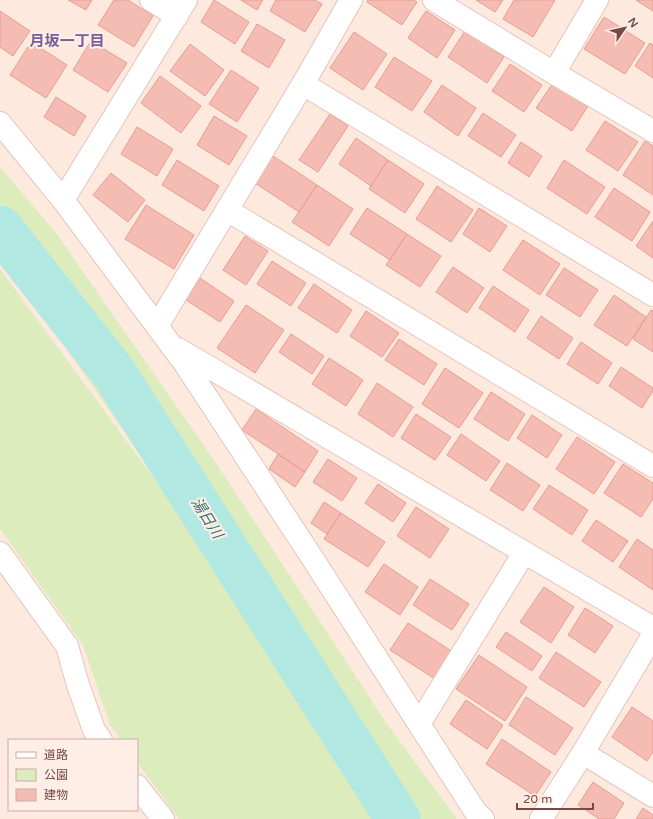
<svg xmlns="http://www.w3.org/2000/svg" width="653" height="819" viewBox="0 0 653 819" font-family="'Varela Round','Noto Sans JP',sans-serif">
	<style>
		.green { fill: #dcecbc }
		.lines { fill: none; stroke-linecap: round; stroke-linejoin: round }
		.river { stroke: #b1e8e2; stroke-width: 45 }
		.building { fill: #f5bcb3; stroke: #e99d92 }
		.street-casing { stroke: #e4c5bc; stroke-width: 24 }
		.street { stroke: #fff; stroke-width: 22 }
		.labels { text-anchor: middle; stroke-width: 4; stroke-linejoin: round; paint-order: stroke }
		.neighbourhood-label { font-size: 15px; font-weight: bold; fill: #775f9a; stroke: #ffeee6 }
		.water-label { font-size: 15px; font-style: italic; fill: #357670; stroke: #ffeee6 }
	</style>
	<rect width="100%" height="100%" fill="#fee9de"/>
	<path class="green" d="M0 167 56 233 218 466 387 724 457 819H179L137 762V740H121L110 725 83 645 0 529V269L192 530 39 309 0 264Z"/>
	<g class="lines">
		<path class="river" d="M0 228 114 373 398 819"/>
	</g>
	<path class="building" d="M68 0H92L86 10Z
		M114 0H128L153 16 134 47 98 25Z
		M214 0 249 22 235 44 201 22Z
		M241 0H263L257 10Z
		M276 0H315L322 4 305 32 270 11Z
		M368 0H414L417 2 402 25 367 2Z
		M476 0H503L495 12Z
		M514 0H555L533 37 503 19Z
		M636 0H653V11Z
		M0 11 30 31 13 56 0 47Z
		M426 11 455 30 437 58 408 38Z
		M604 17 645 43 625 74 584 49Z
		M257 24 285 40 269 68 241 51Z
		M465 31 504 57 487 83 448 57Z
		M354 32 387 54 363 90 330 68Z
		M91 41 127 63 108 92 73 70Z
		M31 42 67 65 46 98 10 75Z
		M650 43 653 45V78L635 66Z
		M190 44 224 70 205 96 170 71Z
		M394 57 432 81 412 111 375 87Z
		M510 64 542 85 524 112 492 91Z
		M231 70 259 88 237 122 209 104Z
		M160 76 201 106 181 133 141 103Z
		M553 83 588 106 572 131 536 108Z
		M442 85 476 108 458 136 424 112Z
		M56 97 86 116 74 136 44 117Z
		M483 113 516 135 501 157 468 136Z
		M330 114 348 126 318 172 299 160Z
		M214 116 247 136 229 165 197 145Z
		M605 121 638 142 618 171 586 150Z
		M137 127 173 149 157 176 121 154Z
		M356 138 388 160 371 186 339 164Z
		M645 141 653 146V195L623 175Z
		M521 142 542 156 529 177 508 163Z
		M273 156 317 185 299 212 255 183Z
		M177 160 219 186 204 211 162 185Z
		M388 160 424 184 405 213 369 189Z
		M564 160 605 187 587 214 547 188Z
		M111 173 145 200 128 222 93 195Z
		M317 185 353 209 329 246 292 222Z
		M437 186 473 210 451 242 416 219Z
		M614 188 650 212 632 241 595 217Z
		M146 205 194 235 174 269 125 239Z
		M367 208 407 234 390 260 350 234Z
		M479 208 507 226 490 252 463 234Z
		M653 221V258L636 246Z
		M407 234 441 256 420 287 386 265Z
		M245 236 268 251 246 285 223 270Z
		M523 240 560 264 540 295 503 270Z
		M272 261 306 283 291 306 257 284Z
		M453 267 484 288 467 313 436 292Z
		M564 268 598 290 580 317 546 295Z
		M200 278 234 301 220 322 186 300Z
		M314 284 352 310 337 333 298 308Z
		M493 286 529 310 515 332 479 308Z
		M614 295 646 317 627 346 594 325Z
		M246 305 284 330 255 373 217 348Z
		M651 310 653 311V352L633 339Z
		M366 311 399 333 382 357 350 336Z
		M541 316 573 338 559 359 527 338Z
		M291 334 324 356 312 374 279 352Z
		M399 339 437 364 424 385 385 360Z
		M581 342 612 363 598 384 567 364Z
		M329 358 363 380 346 406 312 384Z
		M621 367 653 388V391L642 408 609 386Z
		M445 368 483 393 459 428 422 404Z
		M377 383 413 407 393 437 358 414Z
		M491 392 525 414 508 441 474 419Z
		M256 409 318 451 305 472 242 430Z
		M416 414 451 437 435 460 401 438Z
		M532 415 562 435 547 458 517 438Z
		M461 434 500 461 486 481 447 455Z
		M577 437 615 462 594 494 556 469Z
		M278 454 305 472 295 487 269 469Z
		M328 459 357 478 342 501 313 482Z
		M507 463 540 485 523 511 490 490Z
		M623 464 653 483V499L641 517 604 493Z
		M378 484 406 503 393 522 365 503Z
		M549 485 588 510 572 535 533 509Z
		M324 502 341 513 327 534 311 523Z
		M416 507 449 529 430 558 397 536Z
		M341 513 385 542 368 567 324 539Z
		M596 520 628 541 613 562 582 541Z
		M637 539 653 550V590L619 567Z
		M384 564 418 587 400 615 365 592Z
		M430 579 469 604 452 630 413 605Z
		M544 587 574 607 551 643 520 622Z
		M585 608 613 626 595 653 568 635Z
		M408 623 453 652 435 679 390 650Z
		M506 632 542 656 532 671 496 647Z
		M556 652 601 682 584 707 539 678Z
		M479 655 527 687 505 721 456 689Z
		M526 697 573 728 555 755 509 725Z
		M466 700 503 725 487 749 450 724Z
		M632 707 653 721V752L647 761 612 737Z
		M502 739 551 772 535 796 486 764Z
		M593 782 624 803 614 819H599L578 805Z
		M643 808 653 815V819H636Z"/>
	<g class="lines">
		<defs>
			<path id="street" d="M151 0 177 16
				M434 0 554 73 653 131
				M554 73 597 0
				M303 84 653 295
				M0 123 63 200 185 364 309 553 475 811 483 819
				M63 200 186 0
				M227 210 653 466
				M157 326 303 84 351 0
				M178 349 653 628
				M0 553 67 646 78 685 94 730 101 740
				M419 724 524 553
				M583 753 653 796
				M137 786 163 819
				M541 819 583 753 653 635"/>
		</defs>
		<use href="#street" class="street-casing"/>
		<use href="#street" class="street"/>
	</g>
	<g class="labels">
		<g class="neighbourhood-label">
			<text x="67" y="46">月坂一丁目</text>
		</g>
		<g class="water-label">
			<text transform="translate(207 518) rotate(58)" y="5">湯日川</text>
		</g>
	</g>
	<rect x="8" y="739" width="130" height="72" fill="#ffeee6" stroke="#c8aca5"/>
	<rect x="16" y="752" width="20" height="6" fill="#ffffff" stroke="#c8aca5"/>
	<text x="44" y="759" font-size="12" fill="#754944">道路</text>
	<rect x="16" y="769" width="20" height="12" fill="#dcecbc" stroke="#c8aca5"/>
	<text x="44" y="779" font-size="12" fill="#754944">公園</text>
	<rect x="16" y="789" width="20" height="12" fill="#f5bcb3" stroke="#c8aca5"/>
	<text x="44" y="799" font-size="12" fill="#754944">建物</text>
	<g transform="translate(625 28) rotate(56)" stroke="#ffeee6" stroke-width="3" paint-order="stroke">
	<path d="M0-3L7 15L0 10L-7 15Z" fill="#754944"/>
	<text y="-6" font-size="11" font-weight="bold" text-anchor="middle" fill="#754944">N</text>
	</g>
	<path d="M517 803v6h76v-6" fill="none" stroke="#754944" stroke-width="2"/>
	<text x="523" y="803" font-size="12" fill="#754944" stroke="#ffeee6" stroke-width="3" paint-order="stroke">20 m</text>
</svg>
